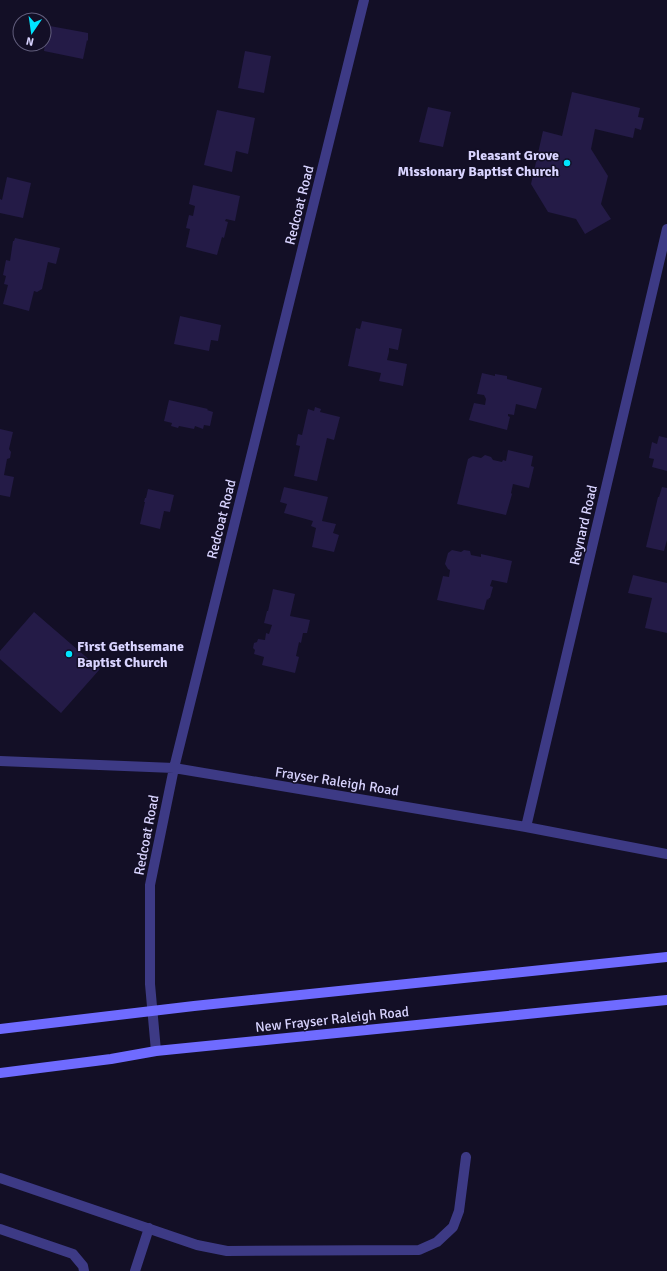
<svg xmlns="http://www.w3.org/2000/svg" width="667" height="1271" viewBox="0 0 667 1271" font-family="Signika,sans-serif">
	<style>
		.building { fill: #241b47 }
		.lines { fill: none; stroke-linecap: round; stroke-linejoin: round }
		.lane { stroke: #3d3a85; stroke-width: 10 }
		.street { stroke: #3d3a85; stroke-width: 10 }
		.secondary { stroke: #6f6bff; stroke-width: 10 }
		.poi-dot { fill: #00e5ff; stroke: #130f26; stroke-width: 1.5 }
		.labels { text-anchor: middle; stroke-width: 3; stroke-linejoin: round; paint-order: stroke }
		.poi-label { font-size: 14px; font-weight: bold; fill: #d9d4ff; stroke: #130f26; text-anchor: end }
		.street-label { font-size: 14px; fill: #d9d4ff; stroke: #130f26 }
	</style>
	<rect width="100%" height="100%" fill="#130f26"/>
	<path class="building" d="M50 26 88 33V41L87 40 83 59 44 51 45 44H44V29L49 30Z
		M245 51 271 56 264 93 238 88Z
		M572 92 640 108 638 117 644 118 641 130 635 128 633 138 595 129 591 149 608 176 601 204 611 219 585 234 576 219 548 212 531 184 543 131 562 136Z
		M428 107 451 112 443 147 419 142Z
		M217 110 255 118 248 154 236 151 232 172 204 165Z
		M7 177 31 183 23 218 0 213V199L2 200Z
		M193 185 240 196 235 221 226 219 225 221 228 222 224 238 222 237 217 255 186 247 190 229 186 228 189 215 193 216 195 206 189 204Z
		M15 238 60 248 56 264 48 262 42 289 37 292 34 291 29 311 3 304 8 285 4 284 6 276 3 275 6 260 10 261 13 241H14Z
		M180 316 221 325 218 341 211 340 209 351 174 344Z
		M362 321 402 329 398 350 389 348V352L387 360 407 364 403 386 379 381 381 373 348 366 356 328 360 329Z
		M482 373 495 376V374L507 376V379L542 388 536 409 516 404 514 415 508 414V416L510 417 507 430 469 420 474 403 485 405 486 399 484 395 477 394Z
		M169 400 208 409 207 410 213 412 210 426 204 425 203 429 195 426 194 429 179 426 178 428 171 426 172 423 164 421Z
		M315 407 321 409 320 412 340 417 334 440 327 438 317 481 294 476 300 446 296 445 298 434 302 435 308 409 314 411Z
		M0 429 13 432 9 449 11 452 10 458 7 459 4 475 14 477 10 497 0 495Z
		M659 436 667 438V471L652 467 654 459 649 458 652 442 657 444Z
		M508 450 533 456 531 466 534 467 529 488 513 484 511 493 512 494 506 515 457 504 468 459 473 456 481 458 485 455 491 457 493 460 502 462 503 460 506 461Z
		M284 487 328 497 322 521 336 524 333 533 339 535 334 552 312 547 316 528 311 526 313 521 284 513 287 504 280 502Z
		M662 487 667 488V540L664 551 646 547 658 497H659Z
		M148 489 174 495 170 512 164 511 160 529 140 524 145 502H144L145 498H146Z
		M452 550 461 552 464 550 470 551 471 555 481 557V554L512 561 507 583 492 580 490 586 493 587 490 598H489L488 600 487 599 484 610 437 600 443 576 449 577 450 570 448 569 445 564 448 553Z
		M633 575 667 583V633L645 628 652 598 628 593Z
		M273 589 295 594 290 616 310 620 307 633H303L301 643 299 642 296 656 299 657 295 673 262 665 264 657 254 654 255 650 253 648 254 643 257 642 258 639 265 640 266 633 269 634 272 625 264 623 267 611H268Z
		M34 612 100 669 61 713 0 659V651Z"/>
	<g class="lines">
		<path class="lane" d="M0 1178 197 1245 227 1251 419 1250 437 1242 453 1227 459 1211 466 1157
			M0 1229 73 1254 83 1266 84 1271
			M135 1271 149 1228"/>
		<path class="street" d="M0 761 174 768 526 827 667 854
			M526 827 667 229
			M156 1051 150 984V885L174 768 364 0"/>
		<path class="secondary" d="M0 1029 194 1006 667 957
			M0 1073 111 1059 156 1051 667 1000"/>
	</g>
	<g class="poi-dot">
		<circle cx="567" cy="163" r="4"/>
		<circle cx="69" cy="654" r="4"/>
	</g>
	<g class="labels">
		<g class="poi-label">
			<text x="559" y="160">Pleasant Grove<tspan x="559" dy="16">Missionary Baptist Church</tspan></text>
			<text x="77" y="651" text-anchor="start">First Gethsemane<tspan x="77" dy="16">Baptist Church</tspan></text>
		</g>
		<g class="street-label">
			<text transform="translate(299 205) rotate(-76)" y="5">Redcoat Road</text>
			<text transform="translate(221 519) rotate(-76)" y="5">Redcoat Road</text>
			<text transform="translate(583 525) rotate(-77)" y="5">Reynard Road</text>
			<text transform="translate(337 781) rotate(9)" y="5">Frayser Raleigh Road</text>
			<text transform="translate(146 835) rotate(-79)" y="5">Redcoat Road</text>
			<text transform="translate(332 1019) rotate(-6)" y="5">New Frayser Raleigh Road</text>
		</g>
	</g>
	<g transform="translate(32 32) rotate(193)"><circle r="19" fill="#130f26" stroke="#625e7d"/>
	<path d="M0-3L7 15L0 10L-7 15Z" fill="#00e5ff"/>
	<text y="-6" font-size="11" font-weight="bold" text-anchor="middle" fill="#d9d4ff">N</text>
	</g>
</svg>
